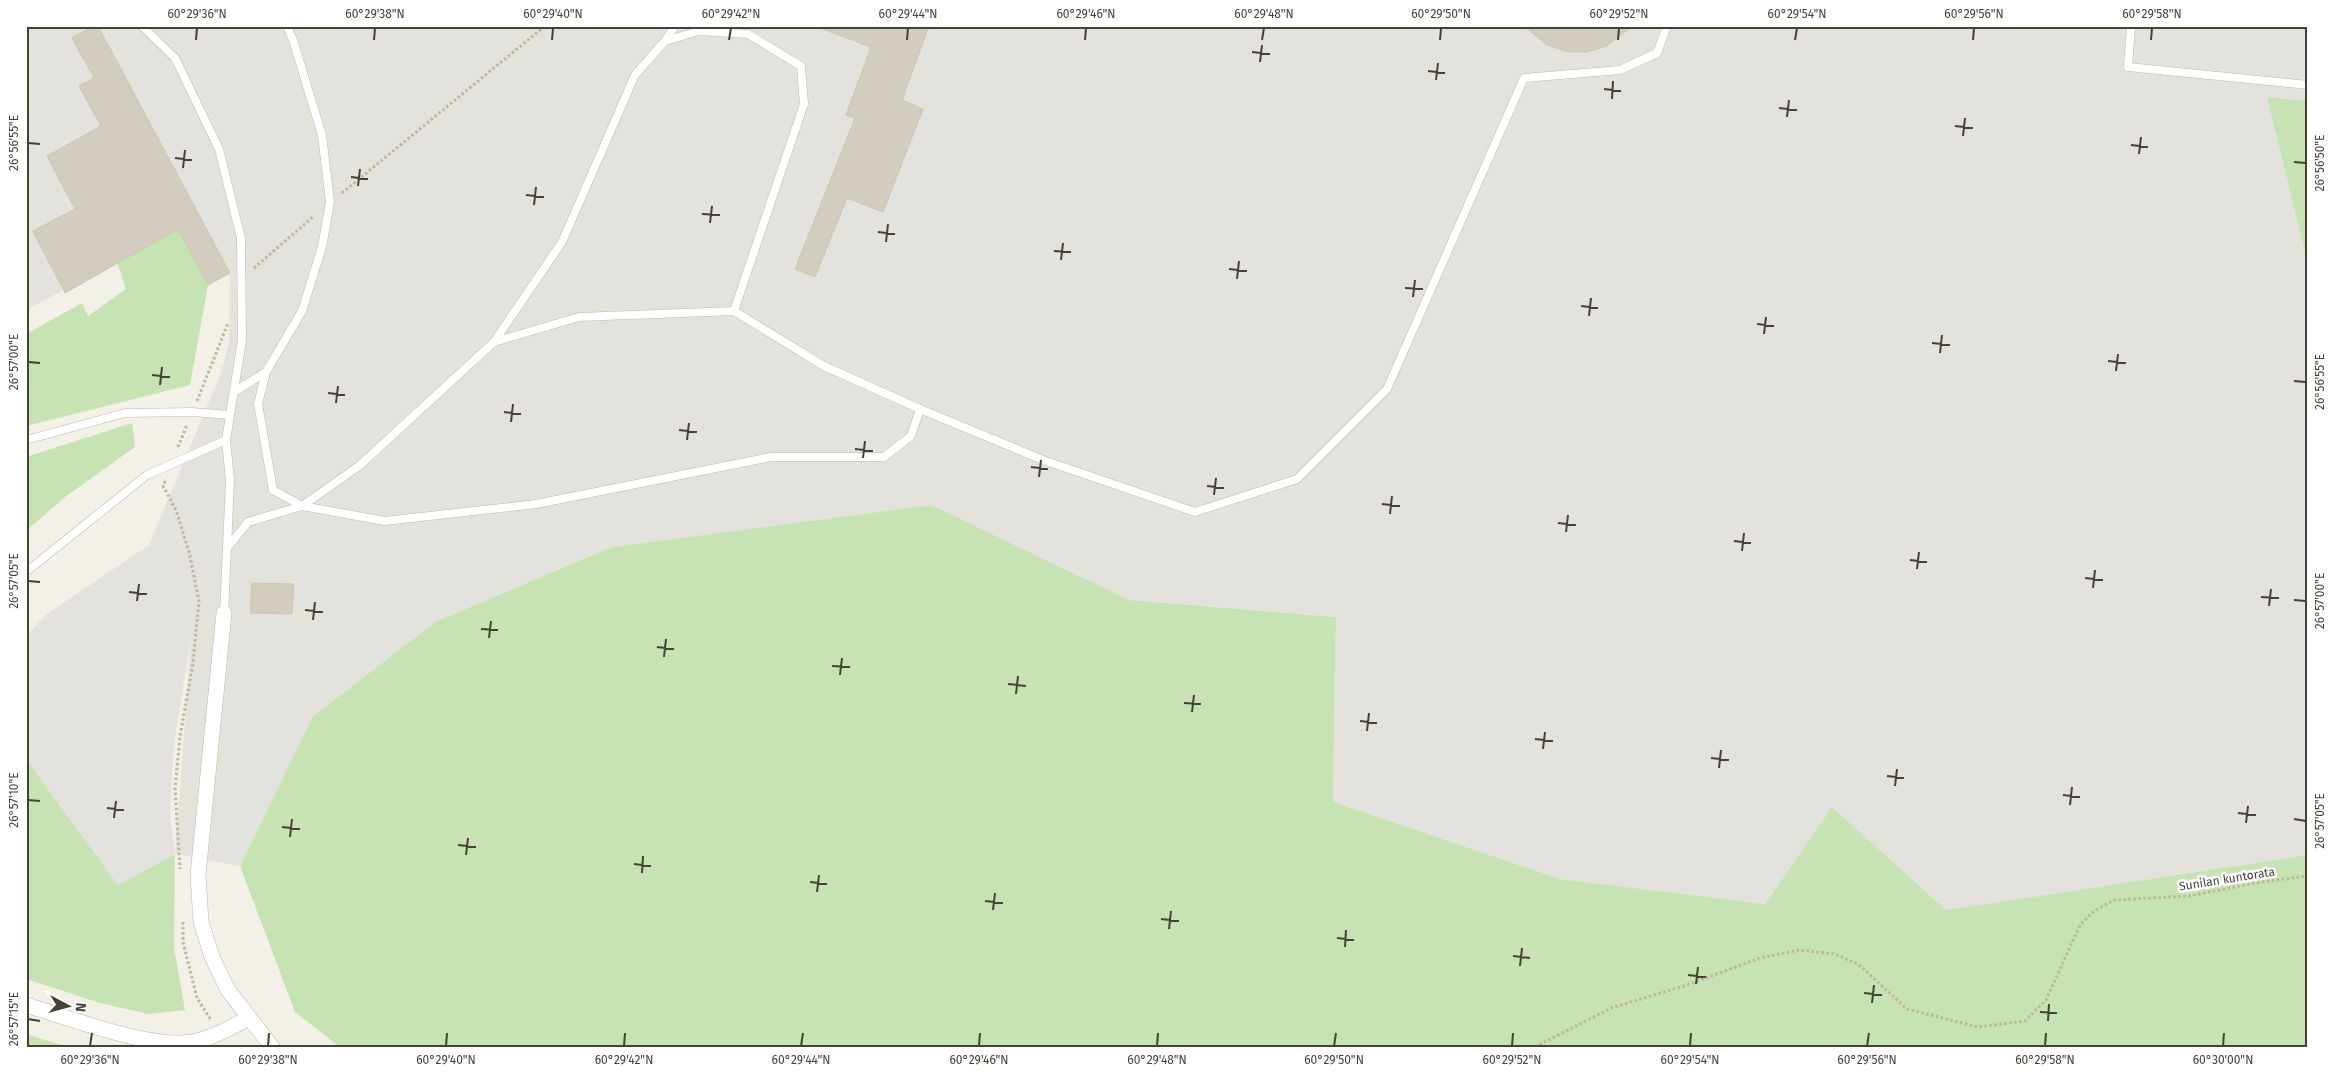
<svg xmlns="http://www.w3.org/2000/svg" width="2334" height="1073" viewBox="0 0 2334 1073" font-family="'Fira Sans',sans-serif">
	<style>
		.industrial { fill: #e4e2dc }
		.green { fill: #c7e3b3 }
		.parking { fill: #e3e2df }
		.building { fill: #d2cdbe; stroke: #cdc6b1 }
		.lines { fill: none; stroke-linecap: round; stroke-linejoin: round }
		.lane-casing { stroke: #bcb9ab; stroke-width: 9 }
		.street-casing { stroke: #bcb9ab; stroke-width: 16 }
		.path { stroke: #bdb69d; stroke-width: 3; stroke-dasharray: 2.5 2.5; stroke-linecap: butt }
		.lane { stroke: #fff; stroke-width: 8 }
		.street { stroke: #fff; stroke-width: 15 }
		.ticks { fill: none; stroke: #444137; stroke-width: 2 }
		.labels { text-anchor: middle; stroke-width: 5; stroke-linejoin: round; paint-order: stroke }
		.street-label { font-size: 12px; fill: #444137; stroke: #fff }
		.neatline { fill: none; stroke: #444137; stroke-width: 2 }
		.ticks-label { font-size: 12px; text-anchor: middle; fill: #444137 }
	</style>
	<rect width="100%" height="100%" fill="#f2f0e7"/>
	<path class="industrial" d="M26 26H2308V101L2268 97 2308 263V855L1946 910 1832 807 1765 904 1560 879 1333 803 1336 617 1129 600 930 505 612 547 437 621 313 716 240 866 175 854 191 640 149 545 221 373 229 343 230 273 178 229 26 310Z"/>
	<path class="green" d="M2267 97 2308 101V264Z
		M178 229 208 285 190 385 26 426V334L82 303 88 316 126 289 117 262Z
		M132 423 135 447 65 497 26 531V457Z
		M931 505 1129 600 1336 617 1333 802 1560 879 1765 904 1832 807 1946 910 2308 855V1047H340L295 1012 240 866 313 716 437 621 612 547Z
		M26 759 118 885 175 854 174 948 185 1010 148 1014 100 1003 26 979Z
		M26 1034 68 1047H26Z"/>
	<path class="parking" d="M149 545 191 640 174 743 170 818 175 854 118 885 26 759V636L47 614Z"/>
	<path class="building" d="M93 26H98L230 273 208 285 178 229 65 293 33 231 75 209 47 156 101 126 79 86 94 78 72 38Z
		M820 26H929L902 100 923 109 883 212 847 198 815 277 795 269 855 118 846 115 871 47 820 28Z
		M1524 26H1633L1606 46 1587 52H1568L1547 45Z
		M252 583 294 584 292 614 250 613Z"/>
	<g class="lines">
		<defs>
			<path id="lane" d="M142 26 175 58 219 149 241 238 242 340 226 440
				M2131 26 2128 67 2308 85
				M665 41 675 26
				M494 342 562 242 635 75 665 41 699 31 748 34 801 66 804 104 734 311
				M266 372 258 404 273 490 302 506 359 466 494 342 579 317 734 311 824 366 920 409 1043 460 1195 512 1297 479 1387 389 1524 78 1620 70 1657 53 1667 26
				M234 392 266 372 302 311 322 247 330 202 322 135 293 40 287 26
				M26 440 125 413 192 412 230 415
				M227 548 248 522 302 506 385 521 536 504 771 457H884L911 436 920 409
				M26 572 147 475 226 440 230 481 224 613"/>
			<path id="street" d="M224 613 198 875 201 922 212 957 228 990 272 1047
				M26 1005C70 1018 149 1049 193 1042 213 1038 231 1027 249 1018"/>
		</defs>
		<use href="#lane" class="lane-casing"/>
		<use href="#street" class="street-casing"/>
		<path class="path" d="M342 193 545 26
			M254 268 314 216
			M197 401 228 323
			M178 447 187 425
			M165 481 163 486 176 510 189 552 199 601 193 663 180 736 175 789 180 869
			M183 922V942L197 998 211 1020
			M1535 1047 1611 1008 1684 986 1760 958 1799 950 1835 954 1858 964 1907 1009 1978 1027 2025 1021 2046 1000 2080 925 2094 911 2114 900 2189 896 2261 882 2308 876"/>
		<use href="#lane" class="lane"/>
		<use href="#street" class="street"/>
	</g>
	<path class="ticks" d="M196 40 197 28M374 40 375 28M552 40 553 28M729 40 731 28M907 40 908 28M1085 40 1086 28M1262 40 1264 28M1440 40 1441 28M1618 40 1619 28M1795 40 1797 28M1973 40 1974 28M2151 40 2152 28M1252 52 1270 54M1260 62 1262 45M1428 71 1445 73M1436 80 1438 63M1604 89 1621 91M1612 99 1613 81M1779 108 1797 110M1787 117 1789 100M1955 126 1973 128M1963 136 1965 118M28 143 40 144M2131 145 2148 147M2139 154 2141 137M175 158 192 160M2294 162 2306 163M183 168 185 150M351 177 368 179M358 186 360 169M526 195 544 197M534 205 536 187M702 214 720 215M710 223 712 206M878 232 895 234M886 242 888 224M1054 251 1071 252M1061 260 1063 243M1229 269 1247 271M1237 279 1239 261M1405 288 1423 289M1413 297 1415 280M1581 306 1598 308M1589 316 1591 298M1757 324 1774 326M1764 334 1766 317M1932 343 1950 345M1940 353 1942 335M2108 361 2126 363M28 362 40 363M2116 371 2118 354M152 375 170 377M2294 381 2306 382M160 385 162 367M328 393 345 395M336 403 338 386M504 412 521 414M511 422 513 404M679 430 697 432M687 440 689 423M855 449 873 451M863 458 865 441M1031 467 1048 469M1039 477 1041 460M1207 486 1224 488M1214 495 1216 478M1382 504 1400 506M1390 514 1392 496M1558 523 1576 525M1566 532 1568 515M1734 541 1751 543M1742 551 1744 533M1910 560 1927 562M1917 569 1919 552M2085 578 2103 580M28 581 40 582M2093 588 2095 570M129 592 147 594M2261 597 2279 598M2294 600 2306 601M137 601 139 584M2269 606 2271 589M305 610 323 612M313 620 315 602M481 629 498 630M489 638 491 621M657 647 674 649M664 657 666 639M832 666 850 667M840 675 842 658M1008 684 1026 686M1016 694 1018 676M1184 703 1201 704M1192 712 1194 695M1360 721 1377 723M1367 731 1369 713M1535 739 1553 741M1543 749 1545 732M1711 758 1729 760M1719 768 1721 750M1887 776 1904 778M1895 786 1897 769M2063 795 2080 797M28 800 40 801M2070 805 2072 787M107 808 124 810M2238 813 2256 815M114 818 116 801M2294 819 2306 821M2246 823 2248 806M282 827 300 829M290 837 292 819M458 845 476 847M466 855 468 838M634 864 651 866M642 873 643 856M810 882 827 884M817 892 819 875M985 901 1003 903M993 910 995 893M1161 919 1179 921M1169 929 1171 911M1337 938 1354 940M1345 947 1346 930M1513 956 1530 958M1520 966 1522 948M1688 975 1706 977M1696 984 1698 967M1864 993 1882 995M1872 1003 1874 985M2040 1012 2057 1013M28 1019 40 1021M2048 1021 2049 1004M90 1046 92 1033M268 1046 269 1033M446 1046 447 1033M624 1046 625 1033M801 1046 803 1033M979 1046 980 1033M1157 1046 1158 1033M1334 1046 1336 1033M1512 1046 1513 1033M1690 1046 1691 1033M1867 1046 1869 1033M2045 1046 2046 1033M2223 1046 2224 1033"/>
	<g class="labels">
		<g class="street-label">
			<text transform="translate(2227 879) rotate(-9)" y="4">Sunilan kuntorata</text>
		</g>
	</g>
	<rect width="2334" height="1073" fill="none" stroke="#ffffff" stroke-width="55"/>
	<g transform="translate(68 1006) rotate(96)" stroke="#ffffff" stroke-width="4" paint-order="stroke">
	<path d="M0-4L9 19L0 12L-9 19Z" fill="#444137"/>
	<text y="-8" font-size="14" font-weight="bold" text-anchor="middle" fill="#444137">N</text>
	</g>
	<rect x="28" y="28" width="2278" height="1018" class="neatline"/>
	<g class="ticks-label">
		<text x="197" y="18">60°29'36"N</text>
		<text x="375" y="18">60°29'38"N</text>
		<text x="553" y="18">60°29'40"N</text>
		<text x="731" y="18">60°29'42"N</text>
		<text x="908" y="18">60°29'44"N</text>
		<text x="1086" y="18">60°29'46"N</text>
		<text x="1264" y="18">60°29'48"N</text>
		<text x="1441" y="18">60°29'50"N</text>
		<text x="1619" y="18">60°29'52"N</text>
		<text x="1797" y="18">60°29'54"N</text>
		<text x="1974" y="18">60°29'56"N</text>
		<text x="2152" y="18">60°29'58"N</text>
		<text transform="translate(14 143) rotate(-90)" y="4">26°56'55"E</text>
		<text transform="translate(2320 163) rotate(-90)" y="4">26°56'50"E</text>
		<text transform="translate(14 362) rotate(-90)" y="4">26°57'00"E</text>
		<text transform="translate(2320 382) rotate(-90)" y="4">26°56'55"E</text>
		<text transform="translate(14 581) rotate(-90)" y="4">26°57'05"E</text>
		<text transform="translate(2320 601) rotate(-90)" y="4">26°57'00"E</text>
		<text transform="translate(14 800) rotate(-90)" y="4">26°57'10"E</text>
		<text transform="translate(2320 821) rotate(-90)" y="4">26°57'05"E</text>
		<text transform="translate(14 1019) rotate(-90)" y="4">26°57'15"E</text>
		<text x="90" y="1064">60°29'36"N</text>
		<text x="268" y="1064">60°29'38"N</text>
		<text x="446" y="1064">60°29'40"N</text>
		<text x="624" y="1064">60°29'42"N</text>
		<text x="801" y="1064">60°29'44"N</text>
		<text x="979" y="1064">60°29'46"N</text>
		<text x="1157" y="1064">60°29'48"N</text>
		<text x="1334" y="1064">60°29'50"N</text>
		<text x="1512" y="1064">60°29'52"N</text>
		<text x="1690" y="1064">60°29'54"N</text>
		<text x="1867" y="1064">60°29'56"N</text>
		<text x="2045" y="1064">60°29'58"N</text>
		<text x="2223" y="1064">60°30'00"N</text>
	</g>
</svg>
